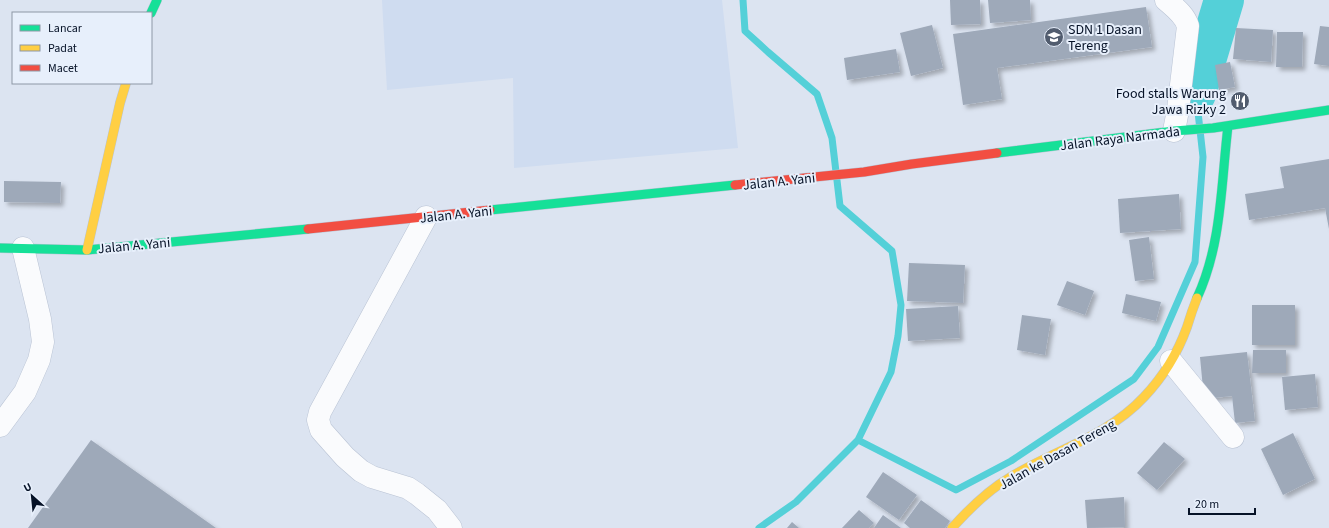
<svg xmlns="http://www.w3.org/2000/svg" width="1329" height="528" viewBox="0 0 1329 528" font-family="'Source Sans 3',sans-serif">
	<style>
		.built { fill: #cfdcf0 }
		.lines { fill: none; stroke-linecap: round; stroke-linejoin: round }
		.stream { stroke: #54d0d8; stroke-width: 7 }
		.river { stroke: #54d0d8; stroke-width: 40 }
		.building { fill: #9ea9b9; filter: url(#shadow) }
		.street-casing { stroke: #b9c3d4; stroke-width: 23 }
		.fast-casing { stroke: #b9c3d4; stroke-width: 10 }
		.slow-casing { stroke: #b9c3d4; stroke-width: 10 }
		.jam-casing { stroke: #b9c3d4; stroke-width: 10 }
		.street { stroke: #fafbfd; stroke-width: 22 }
		.fast { stroke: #16e098; stroke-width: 9 }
		.slow { stroke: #ffcf43; stroke-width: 9 }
		.jam { stroke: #f24e42; stroke-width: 9 }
		.labels { text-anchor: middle; stroke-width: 4; stroke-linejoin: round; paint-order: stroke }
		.poi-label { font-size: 14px; fill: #061227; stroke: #e7effb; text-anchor: start }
		.street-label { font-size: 14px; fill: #061227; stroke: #e7effb }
	</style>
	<defs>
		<filter id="shadow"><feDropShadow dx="3.5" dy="3.5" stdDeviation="2" flood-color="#0004"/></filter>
	</defs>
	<rect width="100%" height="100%" fill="#dce4f1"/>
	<path class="built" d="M382 0H722L738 148 514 168 513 78 387 90Z"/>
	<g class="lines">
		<path class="stream" d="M743 0 745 31 768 52 817 94 832 138 840 206 892 251 901 305 898 336 891 372 858 440 796 502 759 528
			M858 440 956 490 1011 461 1134 379 1158 347 1195 262 1203 157 1196 94"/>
		<path class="river" d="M1196 94 1224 0"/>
	</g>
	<path class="building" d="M950 0H980L981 24 951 25Z
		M988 0H1030L1031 20 990 23Z
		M1146 7 1152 47 997 68 1002 99 963 105 953 34Z
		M932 25 943 68 911 76 900 33Z
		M1320 26 1329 27V66L1314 64Z
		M1236 28 1273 30 1271 62 1233 59Z
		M1277 32H1303L1302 67H1276Z
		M896 49 900 72 847 80 844 58Z
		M1230 62 1235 87 1219 90 1215 65Z
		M1329 159V229L1325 208 1249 220 1245 194 1284 188 1280 167Z
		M4 181 61 182 60 203 4 202Z
		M1179 194 1181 229 1120 233 1118 199Z
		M1149 237 1154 279 1135 281 1129 240Z
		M909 263 965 265 963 303 907 301Z
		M1067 281 1094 291 1085 315 1057 305Z
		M1126 294 1161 302 1156 321 1122 313Z
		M1252 305H1295V345H1252Z
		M958 306 960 338 908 341 906 309Z
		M1022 315 1051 319 1045 355 1017 350Z
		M1253 350H1286V373H1252Z
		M1247 352 1255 421 1235 423 1232 396 1204 399 1200 357Z
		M1315 374 1318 407 1285 410 1282 377Z
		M1293 433 1315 479 1283 495 1261 449Z
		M91 440 216 528H28Z
		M1164 442 1185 459 1157 490 1137 473Z
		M883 472 917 495 899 520 866 497Z
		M1124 497 1125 527 1087 528 1085 500Z
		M921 500 950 521 945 528H910L904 523Z
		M859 510 874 523 869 528H842Z
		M883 515 901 528H874Z
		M792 522 799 528H787Z"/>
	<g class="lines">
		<defs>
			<path id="street" d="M1166 0C1174 7 1185 15 1188 26L1178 110 1174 131
				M426 217 320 412 318 420 321 430 345 457 361 471 372 477 408 488 417 494 437 510 451 528
				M1171 361 1233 437
				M0 426 25 392 39 360 43 342 40 319 23 248"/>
			<path id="fast" d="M151 13 157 0
				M997 153 1174 131 1213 128 1329 110
				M490 210 735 185
				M0 248 87 250 308 229
				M1197 298C1222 244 1221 184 1228 126"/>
			<path id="slow" d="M87 250 120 103 126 83
				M952 528C969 509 987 491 1009 478 1054 450 1107 437 1144 397 1163 377 1178 352 1187 327 1190 317 1193 308 1197 298"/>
			<path id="jam" d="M735 185 864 172 912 164 997 153
				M308 229 490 210"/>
		</defs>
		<use href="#street" class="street-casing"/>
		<use href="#fast" class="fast-casing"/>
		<use href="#slow" class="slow-casing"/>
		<use href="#jam" class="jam-casing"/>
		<use href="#street" class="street"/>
		<use href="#fast" class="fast"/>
		<use href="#slow" class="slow"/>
		<use href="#jam" class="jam"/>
	</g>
	<defs>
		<symbol id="school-disc" viewBox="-11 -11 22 22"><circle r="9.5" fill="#515c6e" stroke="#e7effb"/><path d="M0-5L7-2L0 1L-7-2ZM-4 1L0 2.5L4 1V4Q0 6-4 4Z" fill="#fff"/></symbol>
		<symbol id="restaurant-disc" viewBox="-11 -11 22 22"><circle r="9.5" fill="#515c6e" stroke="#e7effb"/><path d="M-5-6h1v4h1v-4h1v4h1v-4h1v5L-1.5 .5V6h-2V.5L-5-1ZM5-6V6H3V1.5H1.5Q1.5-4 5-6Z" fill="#fff"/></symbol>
	</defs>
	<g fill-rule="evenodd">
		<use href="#school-disc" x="1043" y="26" width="22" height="22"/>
		<use href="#restaurant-disc" x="1229" y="90" width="22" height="22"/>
	</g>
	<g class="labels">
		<g class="poi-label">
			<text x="1068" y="34">SDN 1 Dasan<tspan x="1068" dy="16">Tereng</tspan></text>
			<text x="1226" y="98" text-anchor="end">Food stalls Warung<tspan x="1226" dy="16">Jawa Rizky 2</tspan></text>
		</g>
		<g class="street-label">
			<text transform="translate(1120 138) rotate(-7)" y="5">Jalan Raya Narmada</text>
			<text transform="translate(779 181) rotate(-6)" y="5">Jalan A. Yani</text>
			<text transform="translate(456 214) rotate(-6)" y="5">Jalan A. Yani</text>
			<text transform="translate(134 245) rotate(-5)" y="5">Jalan A. Yani</text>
			<text transform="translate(1057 454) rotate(-29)" y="5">Jalan ke Dasan Tereng</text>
		</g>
	</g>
	<rect x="12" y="12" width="140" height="72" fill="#e7effb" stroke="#8d97a6"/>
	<rect x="20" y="25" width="20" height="6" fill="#16e098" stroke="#8d97a6"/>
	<text x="48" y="32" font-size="12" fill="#061227">Lancar</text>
	<rect x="20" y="45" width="20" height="6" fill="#ffcf43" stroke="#8d97a6"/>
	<text x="48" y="52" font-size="12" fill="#061227">Padat</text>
	<rect x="20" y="65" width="20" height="6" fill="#f24e42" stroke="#8d97a6"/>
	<text x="48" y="72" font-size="12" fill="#061227">Macet</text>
	<g transform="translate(32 496) rotate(333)" stroke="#e7effb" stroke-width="3" paint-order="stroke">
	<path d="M0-3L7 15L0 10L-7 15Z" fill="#061227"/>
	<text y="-6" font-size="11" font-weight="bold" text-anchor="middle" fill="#061227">U</text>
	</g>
	<path d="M1189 508v6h66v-6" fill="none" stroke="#061227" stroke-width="2"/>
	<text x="1195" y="508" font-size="12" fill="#061227" stroke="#e7effb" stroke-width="3" paint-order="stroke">20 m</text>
</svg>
